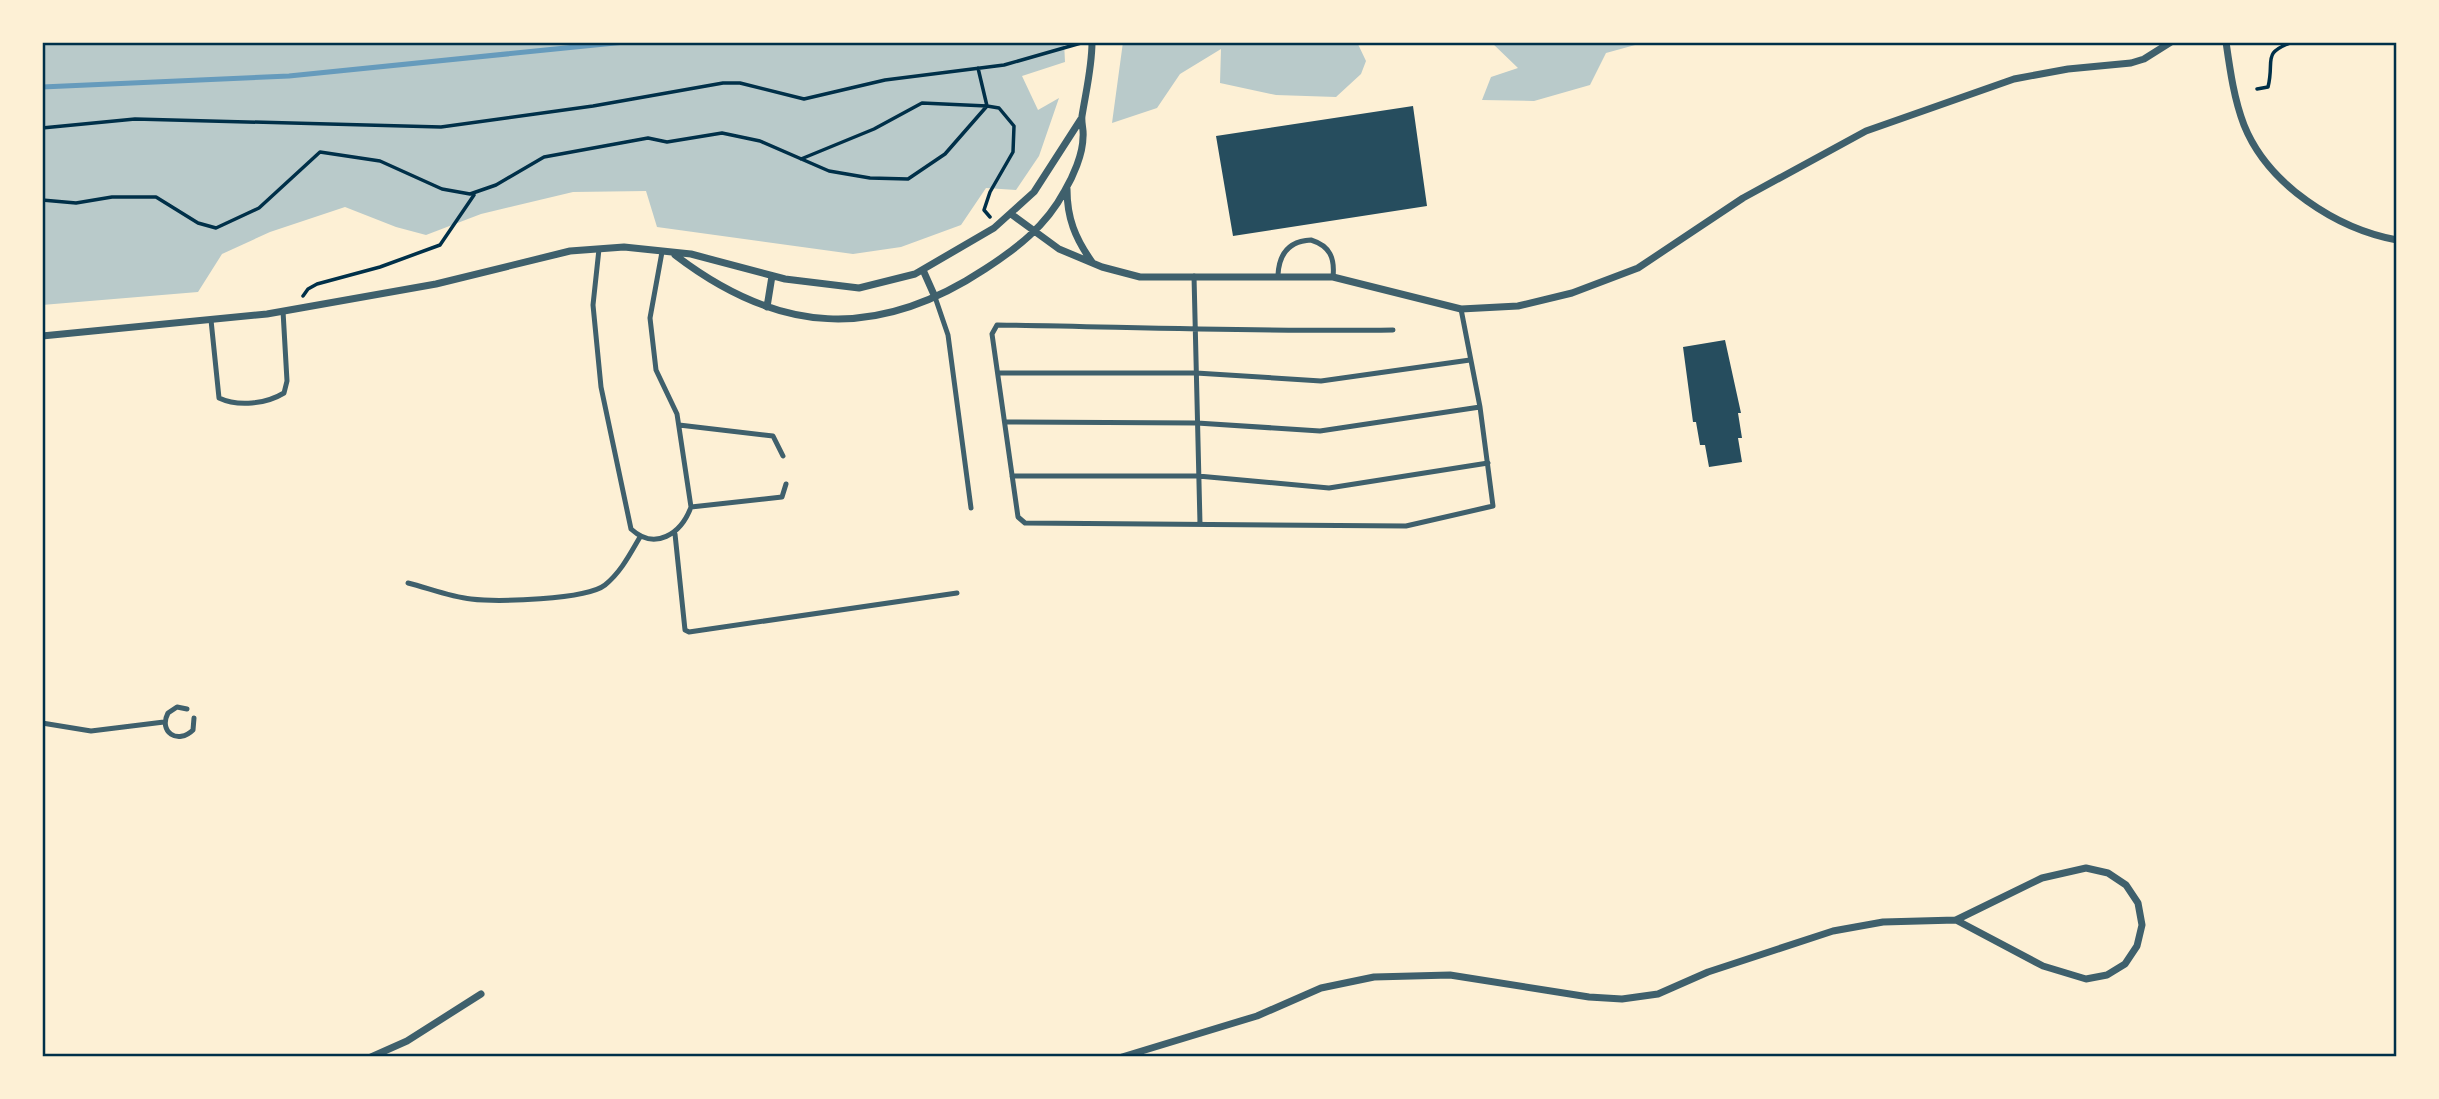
<svg xmlns="http://www.w3.org/2000/svg" width="2439" height="1099" viewBox="0 0 2439 1099" font-family="'Roboto Serif',serif">
	<style>
		.green { fill: #b9caca }
		.lines { fill: none; stroke-linecap: round; stroke-linejoin: round }
		.stream { stroke: #669bbc; stroke-width: 5 }
		.building { fill: #264d5e }
		.path { stroke: #003049; stroke-width: 3.5 }
		.service { stroke: #3f606c; stroke-width: 5 }
		.minor { stroke: #3f606c; stroke-width: 7 }
		.neatline { fill: none; stroke: #003049; stroke-width: 2.5 }
	</style>
	<rect width="100%" height="100%" fill="#fdf0d5"/>
	<path class="green" d="M42 42H1064L1065 62 1022 76 1038 110 1059 98 1039 156 1016 190 986 188 961 225 901 247 853 254 657 227 646 191 573 192 481 214 426 235 396 227 345 207 270 232 222 254 198 292 42 305Z
		M1123 42H1357L1366 61 1361 74 1336 97 1276 95 1220 83 1221 49 1180 74 1157 108 1112 123Z
		M1491 42H1646L1606 53 1590 85 1534 101 1482 100 1491 77 1518 68Z"/>
	<g class="lines">
		<path class="stream" d="M42 87 289 76 625 42"/>
	</g>
	<path class="building" d="M1413 106 1427 206 1233 236 1216 136Z
		M1725 340 1741 413H1738L1742 438H1738L1742 462 1709 467 1705 445H1700L1696 422H1693L1683 347Z"/>
	<g class="lines">
		<path class="path" d="M2257 89 2268 87C2275 59 2261 54 2292 42
			M42 128 135 119 441 127 593 106 723 83H740L804 99 885 80 1004 65 1081 43
			M801 159 874 129 922 103 987 106 978 68
			M42 200 76 203 112 197H156L198 223 216 228 259 208 320 152 380 161 442 189 470 194 496 185 544 157 648 138 667 142 722 133 760 141 829 171 870 178 908 179 945 154 987 106 999 108 1014 126 1013 152 990 192 984 210 990 217
			M303 296 308 289 317 284 380 267 440 245 474 195"/>
		<path class="service" d="M599 249 593 305 601 387 631 529C655 551 681 534 691 507L677 414 656 370 650 318 662 252
			M1278 275C1279 254 1289 241 1311 240 1330 246 1335 258 1333 277
			M1194 276 1200 524
			M935 297 948 335 971 508
			M211 320 219 398C238 407 266 404 284 393L287 381 283 311
			M1393 330C1261 332 1129 327 997 325L992 334 1018 517 1025 523 1406 526 1493 506 1480 407 1461 309
			M998 373H1196L1321 381 1470 360
			M1005 422 1197 423 1320 431 1480 407
			M679 425 773 436 783 456
			M1012 476H1198L1329 488 1488 463
			M691 507 782 497 786 484
			M675 534 685 630 689 632 957 593
			M408 583C428 588 450 597 471 599 496 602 586 600 605 585 621 572 630 554 640 537
			M187 709 177 707 168 713C158 732 178 745 193 730L194 718
			M42 723 91 731 164 722"/>
		<path class="minor" d="M2226 42C2230 70 2234 99 2244 125 2268 185 2337 229 2397 240
			M1067 189C1067 218 1075 238 1092 262
			M1011 214 1059 249 1102 267 1140 277H1333L1461 309 1518 306 1572 293 1638 268 1743 198 1866 131 2014 79 2068 69 2131 63 2144 59 2171 42
			M675 255C778 334 876 341 985 269 1016 249 1046 226 1064 192 1073 177 1083 154 1083 137 1084 130 1081 123 1082 116 1086 91 1092 67 1092 42
			M923 270 935 297
			M767 307 772 276
			M42 336 267 314 436 284 570 251 624 247 691 254 785 279 859 288 915 274 994 228 1034 192 1081 119
			M371 1057 407 1041 481 994
			M1122 1057 1257 1016 1321 988 1374 977 1450 975 1589 997 1622 999 1658 994 1708 972 1833 931 1883 922 1956 920 2042 878 2086 868 2108 873 2126 885 2138 903 2142 925 2137 946 2125 964 2107 975 2086 979 2043 966 1956 920"/>
	</g>
	<rect width="2439" height="1099" fill="none" stroke="#fdf0d5" stroke-width="88"/>
	<rect x="44" y="44" width="2351" height="1011" class="neatline"/>
</svg>
